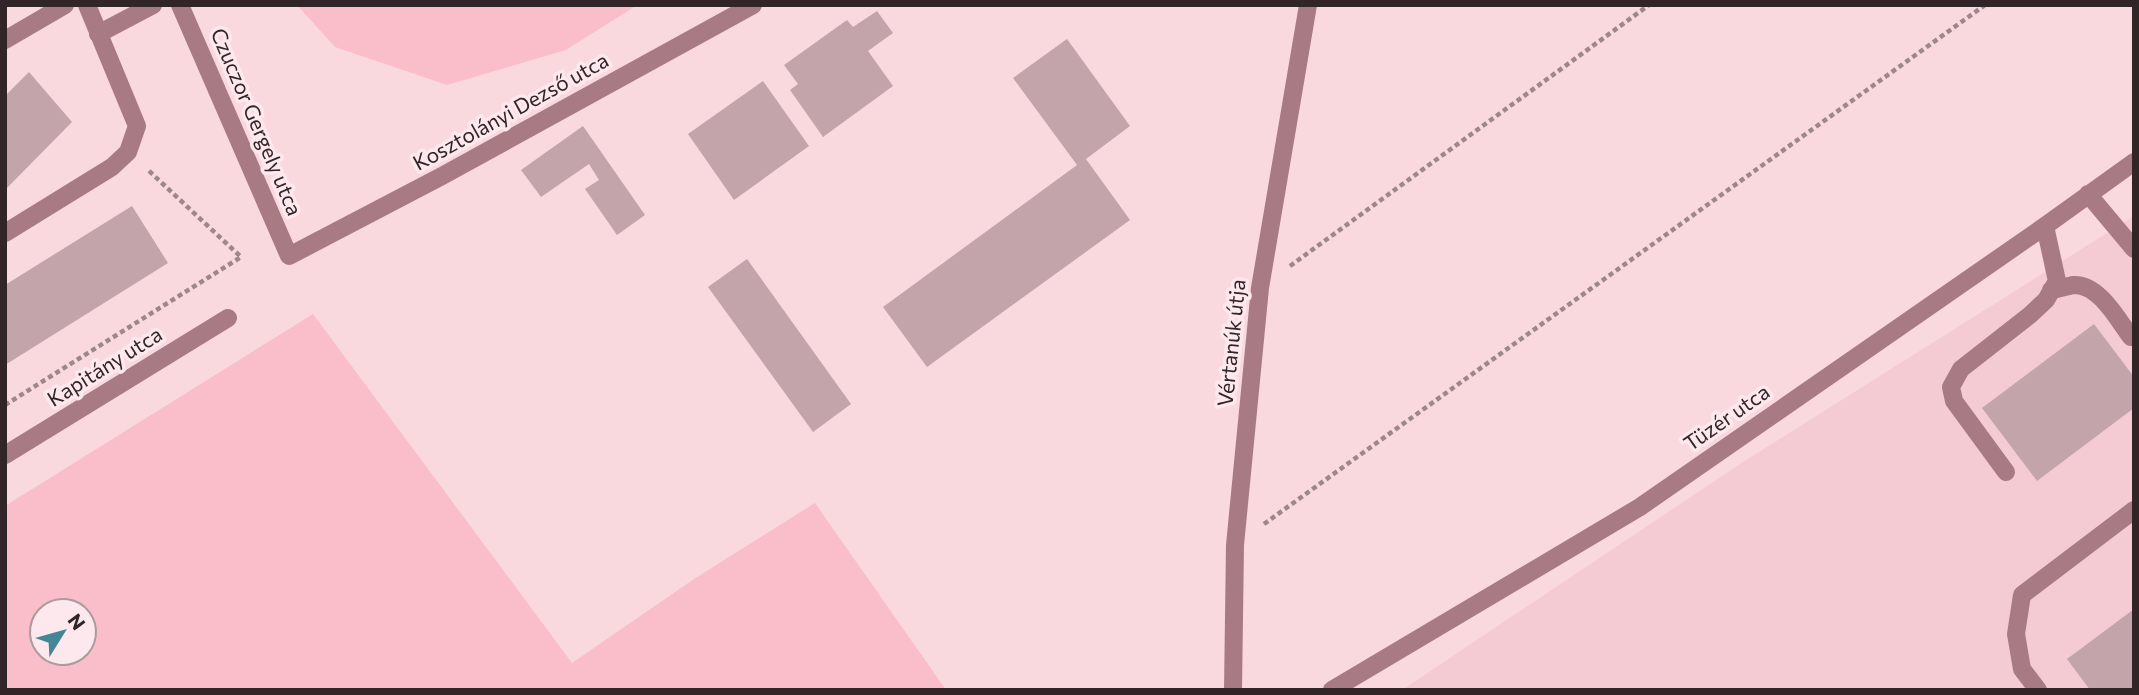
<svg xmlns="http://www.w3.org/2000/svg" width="2139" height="695" viewBox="0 0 2139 695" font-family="Commissioner,sans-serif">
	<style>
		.built { fill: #f4cbd3 }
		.green { fill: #fabeca; fill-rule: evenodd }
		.building { fill: #c3a4aa }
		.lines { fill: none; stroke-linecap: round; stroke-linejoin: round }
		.path { stroke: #9e878b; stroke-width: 4.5; stroke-dasharray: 5 3.5; stroke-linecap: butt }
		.minor { stroke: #a87b84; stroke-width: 18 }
		.labels { text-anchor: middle; stroke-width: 7; stroke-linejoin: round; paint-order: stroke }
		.street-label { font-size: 21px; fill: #312527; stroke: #fde9ed }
	</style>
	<rect width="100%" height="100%" fill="#f9d8de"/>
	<path class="built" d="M2134 216V690H1402L1743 462Z"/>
	<path class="green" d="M297 5H637L566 50 447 85 335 47Z
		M313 314 572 663 694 579 815 503 946 690H5V506ZM42 611H84V653H42Z"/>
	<path class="building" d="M877 11 893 33 868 51 893 86 823 137 790 90 798 84 784 65 847 20 853 27Z
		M1067 39 1130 126 1086 159 1130 220 927 367 883 307 1077 165 1013 78Z
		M29 72 72 122 5 190V96Z
		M763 81 809 146 734 200 688 134Z
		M583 126 645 215 617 235 585 189 599 180 589 164 541 197 521 170Z
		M132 206 168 263 5 365V285Z
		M747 259 851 404 813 432 708 287Z
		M2094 324 2134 377V408L2037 481 1982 408Z
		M2134 609V690H2090L2067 659Z"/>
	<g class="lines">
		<path class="path" d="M1290 266 1649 5
			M5 405 241 257 148 170
			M1264 524 1985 5"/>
		<path class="minor" d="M180 5 289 256 442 176 753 5
			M98 34 153 5
			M5 40 65 5
			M2088 194 2134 249
			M5 233 112 167 128 152 137 126 87 5
			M2051 290C2059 289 2067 286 2074 285 2099 284 2118 320 2131 337
			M5 455 228 318
			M2006 472 1954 401 1951 387 1961 369 2030 315 2046 300 2057 281 2045 226
			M1233 690 1235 545 1260 288 1308 5
			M1332 690 1640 507 2045 226 2134 162
			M2038 690 2022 669 2016 634 2022 595 2134 510"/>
	</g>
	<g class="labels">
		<g class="street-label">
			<text transform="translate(511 112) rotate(-29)" y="7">Kosztolányi Dezső utca</text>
			<text transform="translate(256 122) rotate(67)" y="7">Czuczor Gergely utca</text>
			<text transform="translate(1232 343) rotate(-84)" y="7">Vértanúk útja</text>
			<text transform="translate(105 367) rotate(-32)" y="7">Kapitány utca</text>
			<text transform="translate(1727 418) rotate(-35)" y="7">Tüzér utca</text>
		</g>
	</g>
	<rect width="2139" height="695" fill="none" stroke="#312527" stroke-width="14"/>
	<g transform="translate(63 632) rotate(53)"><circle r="33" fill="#fde9ed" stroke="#ab9b9e" stroke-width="2"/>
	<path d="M0-5L12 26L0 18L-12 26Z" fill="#438696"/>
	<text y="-10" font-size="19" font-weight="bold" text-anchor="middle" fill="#312527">N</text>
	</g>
</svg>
